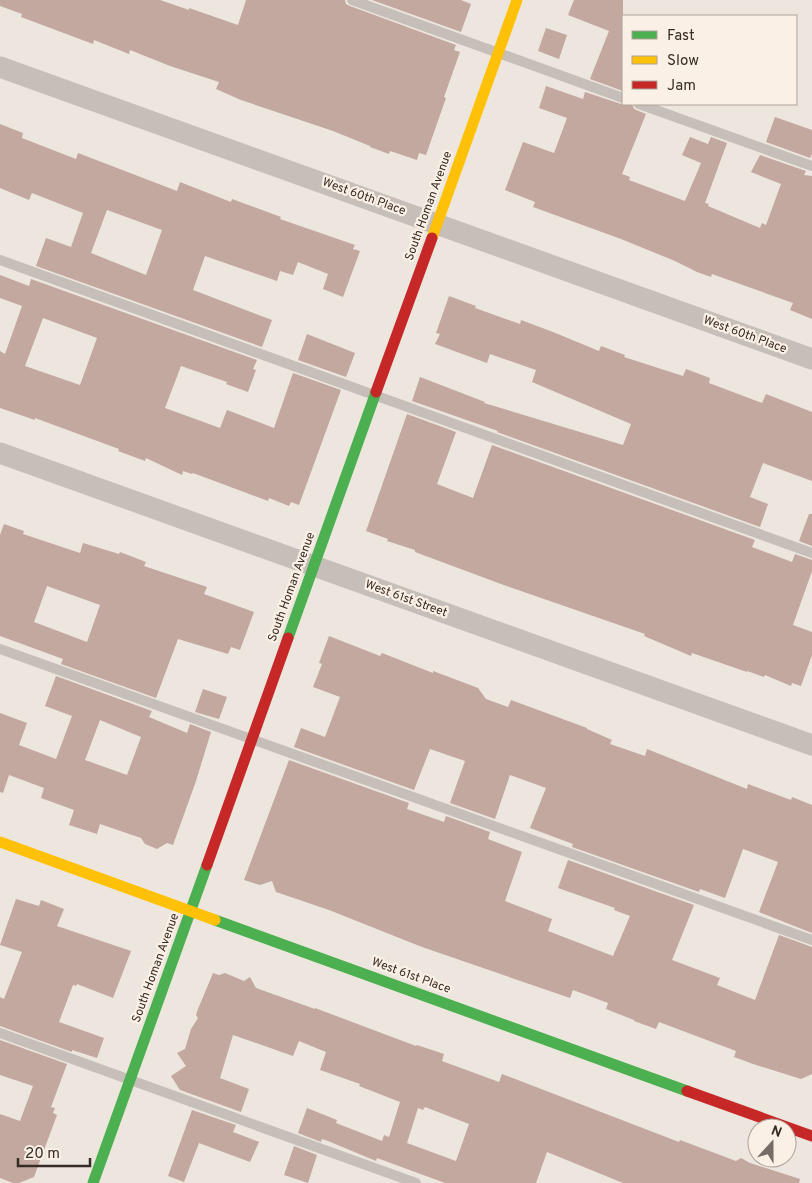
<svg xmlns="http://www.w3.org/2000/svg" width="812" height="1183" viewBox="0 0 812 1183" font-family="Overpass,sans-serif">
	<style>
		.building { fill: #c2a89e; fill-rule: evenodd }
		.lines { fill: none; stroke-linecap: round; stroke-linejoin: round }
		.lane { stroke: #c6beb8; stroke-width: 10 }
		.street { stroke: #c6beb8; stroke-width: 21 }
		.fast { stroke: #4caf50; stroke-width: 11 }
		.slow { stroke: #ffc107; stroke-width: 11 }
		.jam { stroke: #c62828; stroke-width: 11 }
		.labels { text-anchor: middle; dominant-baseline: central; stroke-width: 4.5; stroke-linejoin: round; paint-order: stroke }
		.street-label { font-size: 12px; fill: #372b26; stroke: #fbf0e5 }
	</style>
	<rect width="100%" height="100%" fill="#ede6de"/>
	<!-- building -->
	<g class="building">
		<polygon points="0,0 160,0 189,10 189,8 238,25 246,0 345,0 346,4 350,6 456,45 454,50 460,52 444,97 446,98 426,155 419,153 417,160 390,151 389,154 370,147 370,146 333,131 241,100 216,89 219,82 170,66 130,50 129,54 94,40 93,44 21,17 22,14 0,6"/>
		<polygon points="372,0 461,0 471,4 461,32"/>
		<polygon points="574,0 623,0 623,91 590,79 609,31 568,15"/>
		<polygon points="546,28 567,35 559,59 538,51"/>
		<polygon points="546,86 583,99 585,92 621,104 632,104 634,109 646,114 622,174 630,177 629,180 685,201 701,163 682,155 690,137 708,144 711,137 727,143 705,203 709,204 708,206 760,228 762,223 766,225 781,184 751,172 760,155 806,171 804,175 812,176 812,319 790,310 793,303 712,274 711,277 697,272 675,261 621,239 533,207 535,202 505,190 523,142 554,153 567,118 539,108"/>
		<polygon points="775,117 812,130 812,154 810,158 766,142"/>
		<path d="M0 124 23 133 22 138 76 159 78 153 177 191 180 182 231 202 232 199 281 217 280 219 355 245 353 249 360 251 343 297 323 289 328 274 298 262 293 275 280 271 277 281 205 256 193 290 272 320 262 347 36 266 46 238 71 247 83 213 32 193 29 200 0 188ZM107 210 162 230 146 275 91 253Z"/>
		<path d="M0 275 29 286 31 279 257 360 253 369 256 370 248 392 226 384 227 382 181 366 165 408 220 428 227 410 274 428 293 373 341 390 299 505 291 502 289 506 269 498 268 501 193 473 192 474 183 471 182 475 146 458 145 461 118 451 119 449 35 418V420L0 408V351L5 354 22 306 0 298ZM43 318 97 338 80 385 25 366Z"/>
		<polygon points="449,296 476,306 475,308 520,324 521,320 553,332 599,351 601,346 625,355 624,357 683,376 686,369 710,378 709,383 762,403 766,394 812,412 812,481 763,463 750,497 768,504 760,527 497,432 498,431 412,401 420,377 485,402 484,403 623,445 631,424 532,382 536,370 490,354 487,363 435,344 440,334 436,333"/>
		<polygon points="307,334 355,353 346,377 298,360"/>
		<polygon points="407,414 456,432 437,484 473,498 492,445 755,540 752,547 792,562 795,554 812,560 812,571 793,625 812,632 812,655 801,686 792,683 791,686 765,675 764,677 747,671 747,672 692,653 691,656 644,636 645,634 501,584 415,552 415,550 387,541 388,539 366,531"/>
		<polygon points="809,514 812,514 812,546 799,541"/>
		<path d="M4 524 24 531 23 534 80 553 83 543 119 554 120 552 146 562 144 566 207 587 204 594 254 612 240 650 231 647 228 654 178 639 156 698 61 664 63 659 0 636V535ZM47 586 100 605 87 642 34 622Z"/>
		<polygon points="329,636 380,656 382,653 433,673 433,671 457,680 478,688 486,699 508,707 511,700 587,728 587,729 612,740 610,744 645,756 647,749 747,789 748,784 791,800 792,797 812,805 812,933 759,912 778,862 743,849 725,898 700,889 699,892 572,847 573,844 530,828 546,788 510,775 495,819 450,803 465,761 430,749 414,790 294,747 301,728 325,737 340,697 313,687 322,664 319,663"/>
		<path d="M56 676 152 711 149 717 187 733 190 724 211 732 196 781 173 845 167 843 157 849 145 844 141 838 100 824 97 834 69 825 74 810 41 798 44 788 9 775 3 793 0 792V713L27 723 19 745 56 759 72 716 45 706ZM100 720 141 737 127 775 85 760Z"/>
		<polygon points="203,689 227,697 219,719 195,712"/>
		<polygon points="289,760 409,803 407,809 444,822 446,816 490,832 488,839 522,852 505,901 552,919 548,931 613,956 630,916 614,910 615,908 558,888 568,860 694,905 672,960 720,978 717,985 755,1000 779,935 812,947 812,1074 801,1079 756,1065 734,1057 736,1051 659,1022 656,1029 634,1021 634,1020 606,1009 608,1003 573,990 570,998 422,947 329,910 276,892 272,881 260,885 244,880"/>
		<polygon points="16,899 39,906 41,900 64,909 57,926 131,951 113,998 77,984 76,986 73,985 59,1022 104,1038 97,1058 72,1050 72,1052 0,1026 0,997 4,999 22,952 0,945"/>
		<path d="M213 973 219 975 225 973 244 981 250 977 256 988 315 1009V1008L416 1046 417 1045 444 1054 442 1061 499 1082 502 1074 679 1142 680 1140 736 1161 741 1158 750 1163 800 1179 799 1183H623L547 1152 536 1183H445L377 1158 376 1161 328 1141 322 1139 321 1142 298 1133 307 1108 337 1120 336 1123 382 1141 384 1135 389 1137 400 1102 359 1086 360 1084 320 1070 326 1052 299 1041 293 1056 233 1035 220 1078 249 1089 241 1112 180 1090 171 1076 186 1066 177 1053 185 1049 191 1029 198 1018 196 1015 198 1009ZM425 1107 469 1124 456 1161 407 1143 418 1108 423 1110Z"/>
		<polygon points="0,1040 67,1064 51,1107 55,1108 53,1113 57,1115 34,1177 19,1183 13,1183 0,1178 0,1114 20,1121 33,1086 0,1075"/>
		<polygon points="192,1110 236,1125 233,1132 259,1142 250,1162 199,1143 184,1182 168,1176"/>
		<polygon points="294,1146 317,1155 308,1183 284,1175"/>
	</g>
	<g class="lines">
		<!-- lane -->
		<g class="lane">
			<polyline points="352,0 623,98"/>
			<polyline points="639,104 812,166"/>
			<polyline points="0,260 812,553"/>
			<polyline points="0,649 812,940"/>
			<polyline points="0,1033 416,1183"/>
		</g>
		<!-- street -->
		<g class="street">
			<polyline points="0,67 812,359"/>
			<polyline points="0,453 812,745"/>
		</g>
		<!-- fast -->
		<g class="fast">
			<polyline points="288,638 376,392"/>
			<polyline points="215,920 687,1091"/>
			<polyline points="93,1183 207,865"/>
		</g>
		<!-- slow -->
		<g class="slow">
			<polyline points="432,238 517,0"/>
			<polyline points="0,842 215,920"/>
		</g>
		<!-- jam -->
		<g class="jam">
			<polyline points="376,392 432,238"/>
			<polyline points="207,865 288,638"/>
			<polyline points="687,1091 812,1136"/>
		</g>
	</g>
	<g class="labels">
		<!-- street labels -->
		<g class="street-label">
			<text transform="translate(364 197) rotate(20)">West 60th Place</text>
			<text transform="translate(429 206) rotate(-70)">South Homan Avenue</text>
			<text transform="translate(745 335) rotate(20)">West 60th Place</text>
			<text transform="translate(292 587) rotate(-70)">South Homan Avenue</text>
			<text transform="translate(406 599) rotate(20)">West 61st Street</text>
			<text transform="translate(156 968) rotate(-70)">South Homan Avenue</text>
			<text transform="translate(411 976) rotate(20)">West 61st Place</text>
		</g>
	</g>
	<!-- legend -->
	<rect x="622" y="15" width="175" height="90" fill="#fbf0e5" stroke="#ada199"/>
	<rect x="632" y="31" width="25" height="8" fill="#4caf50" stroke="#ada199"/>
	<text x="667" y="40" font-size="15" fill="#372b26">Fast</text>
	<rect x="632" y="56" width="25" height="8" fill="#ffc107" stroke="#ada199"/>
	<text x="667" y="65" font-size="15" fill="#372b26">Slow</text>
	<rect x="632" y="81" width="25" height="8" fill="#c62828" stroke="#ada199"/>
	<text x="667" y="90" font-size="15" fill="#372b26">Jam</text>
	<!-- north arrow -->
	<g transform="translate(772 1143) rotate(21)"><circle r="24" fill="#fbf0e5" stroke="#ada199"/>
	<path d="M0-4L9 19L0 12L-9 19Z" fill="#776c66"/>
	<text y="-8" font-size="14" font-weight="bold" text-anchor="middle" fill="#372b26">N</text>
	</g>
	<!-- scale -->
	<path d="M18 1158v8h72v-8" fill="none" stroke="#372b26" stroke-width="2.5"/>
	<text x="25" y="1158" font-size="15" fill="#372b26" stroke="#fbf0e5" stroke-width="4" paint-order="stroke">20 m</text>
</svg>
